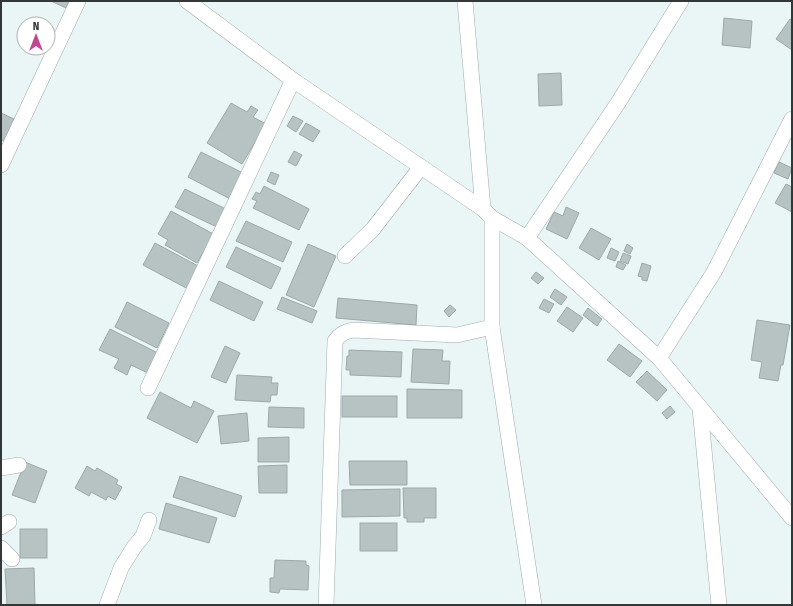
<svg xmlns="http://www.w3.org/2000/svg" width="793" height="606" viewBox="0 0 793 606" font-family="'Fira Sans Condensed',sans-serif">
	<style>
		.building { fill: #b7c2c2; stroke: #9da8a8 }
		.lines { fill: none; stroke-linecap: round; stroke-linejoin: round }
		.minor-casing { stroke: #a0abab; stroke-width: 16 }
		.minor { stroke: #fff; stroke-width: 15 }
	</style>
	<rect width="100%" height="100%" fill="#eaf6f6"/>
	<!-- building -->
	<g class="building">
		<polygon points="51,1 69,1 66,8"/>
		<polygon points="724,18 752,21 750,48 722,45"/>
		<polygon points="790,19 792,20 792,50 776,39"/>
		<polygon points="561,73 562,105 539,106 538,74"/>
		<polygon points="231,103 247,112 251,106 258,110 253,117 266,124 242,164 207,143"/>
		<polygon points="1,113 14,119 4,141 1,140"/>
		<polygon points="293,116 303,121 296,132 287,126"/>
		<polygon points="306,123 320,131 313,142 299,134"/>
		<polygon points="294,151 302,155 296,166 288,162"/>
		<polygon points="201,152 247,175 234,201 188,177"/>
		<polygon points="779,162 792,168 788,179 774,173"/>
		<polygon points="271,172 279,175 275,185 267,181"/>
		<polygon points="786,184 792,187 792,212 775,203"/>
		<polygon points="264,186 309,209 299,230 253,208 257,201 252,199 256,192 260,194"/>
		<polygon points="185,189 230,211 221,229 175,207"/>
		<polygon points="566,207 579,213 567,239 546,229 554,212 563,216"/>
		<polygon points="171,211 217,236 208,253 204,251 197,263 165,245 168,240 158,234"/>
		<polygon points="246,221 292,242 283,262 236,241"/>
		<polygon points="591,228 611,239 599,260 579,248"/>
		<polygon points="155,243 202,268 190,290 143,265"/>
		<polygon points="308,244 336,256 314,307 286,295"/>
		<polygon points="627,244 633,248 630,254 624,251"/>
		<polygon points="236,247 281,268 271,289 226,267"/>
		<polygon points="611,248 619,252 615,261 607,258"/>
		<polygon points="623,253 631,256 628,264 620,261"/>
		<polygon points="618,261 626,265 623,270 616,267"/>
		<polygon points="642,263 651,266 647,281 642,280 642,277 638,276"/>
		<polygon points="536,272 544,278 538,284 531,278"/>
		<polygon points="219,281 263,302 254,321 210,300"/>
		<polygon points="555,289 567,297 561,305 550,297"/>
		<polygon points="282,297 317,311 312,323 277,309"/>
		<polygon points="338,298 417,305 416,325 336,318"/>
		<polygon points="544,299 554,304 549,313 539,308"/>
		<polygon points="127,302 169,323 157,348 115,327"/>
		<polygon points="450,305 456,310 449,317 444,311"/>
		<polygon points="567,307 583,318 573,332 557,321"/>
		<polygon points="588,308 602,319 597,326 583,315"/>
		<polygon points="757,320 790,325 783,365 781,365 778,381 759,378 762,362 751,360"/>
		<polygon points="110,329 160,354 150,374 131,365 127,375 114,368 119,359 99,350"/>
		<polygon points="619,344 642,361 630,377 607,360"/>
		<polygon points="225,346 240,353 226,383 211,377"/>
		<polygon points="413,349 443,350 442,361 450,361 449,384 411,382"/>
		<polygon points="349,350 402,352 401,377 350,375 350,370 346,370 347,356 349,356"/>
		<polygon points="647,371 667,390 657,401 636,382"/>
		<polygon points="237,375 272,377 271,383 278,383 277,395 271,395 270,402 235,400"/>
		<polygon points="407,389 462,390 462,418 407,418"/>
		<polygon points="160,392 191,408 194,401 214,411 197,443 147,418"/>
		<rect x="342" y="396" width="55" height="21"/>
		<polygon points="670,406 675,412 667,419 662,413"/>
		<polygon points="269,407 304,408 304,428 268,427"/>
		<polygon points="247,413 249,441 221,444 218,416"/>
		<polygon points="289,437 289,462 258,462 258,438"/>
		<polygon points="349,461 407,461 407,485 350,485"/>
		<polygon points="25,462 47,471 35,503 12,495"/>
		<polygon points="287,465 287,493 259,493 258,466"/>
		<polygon points="87,466 95,471 97,468 118,480 116,484 122,487 115,500 108,496 106,500 91,492 89,496 75,488"/>
		<polygon points="180,476 242,496 235,517 173,497"/>
		<polygon points="403,488 436,488 436,518 424,518 424,522 407,522 407,518 404,518"/>
		<polygon points="400,489 400,516 342,517 342,490"/>
		<polygon points="166,503 217,518 209,543 159,529"/>
		<rect x="360" y="523" width="37" height="28"/>
		<rect x="20" y="529" width="27" height="29"/>
		<polygon points="275,560 306,561 306,565 309,566 308,590 280,589 279,593 270,592 270,578 274,578"/>
		<polygon points="34,568 35,605 7,605 5,569"/>
	</g>
	<g class="lines">
		<!-- minor casing -->
		<g class="minor-casing">
			<g id="minor">
				<polyline points="187,1 293,80 483,209 492,218 527,238 659,358 792,518"/>
				<polyline points="465,1 483,209"/>
				<polyline points="1,165 78,1"/>
				<polyline points="492,218 492,327 534,605"/>
				<polyline points="527,238 618,103 681,1"/>
				<polyline points="345,256 373,229 421,167"/>
				<polyline points="659,358 714,272 792,119"/>
				<polyline points="148,388 293,80"/>
				<polyline points="700,408 719,605"/>
				<polyline points="1,468 19,465"/>
				<polyline points="1,527 9,522"/>
				<polyline points="1,548 12,559"/>
				<polyline points="107,605 121,568 134,547 143,536 149,520"/>
				<path d="M326 605 335 341C340 334 344 332 353 330L457 335 492 327"/>
			</g>
		</g>
		<!-- minor -->
		<use href="#minor" class="minor"/>
	</g>
	<!-- border -->
	<rect width="793" height="606" fill="none" stroke="#333737" stroke-width="4"/>
	<!-- north arrow -->
	<g transform="translate(36 36)"><circle r="19" fill="#ffffff" stroke="#adafaf"/>
	<path d="M0-3L7 15L0 10L-7 15Z" fill="#c54590"/>
	<text y="-6" font-size="11" font-weight="bold" text-anchor="middle" fill="#333737">N</text>
	</g>
</svg>
